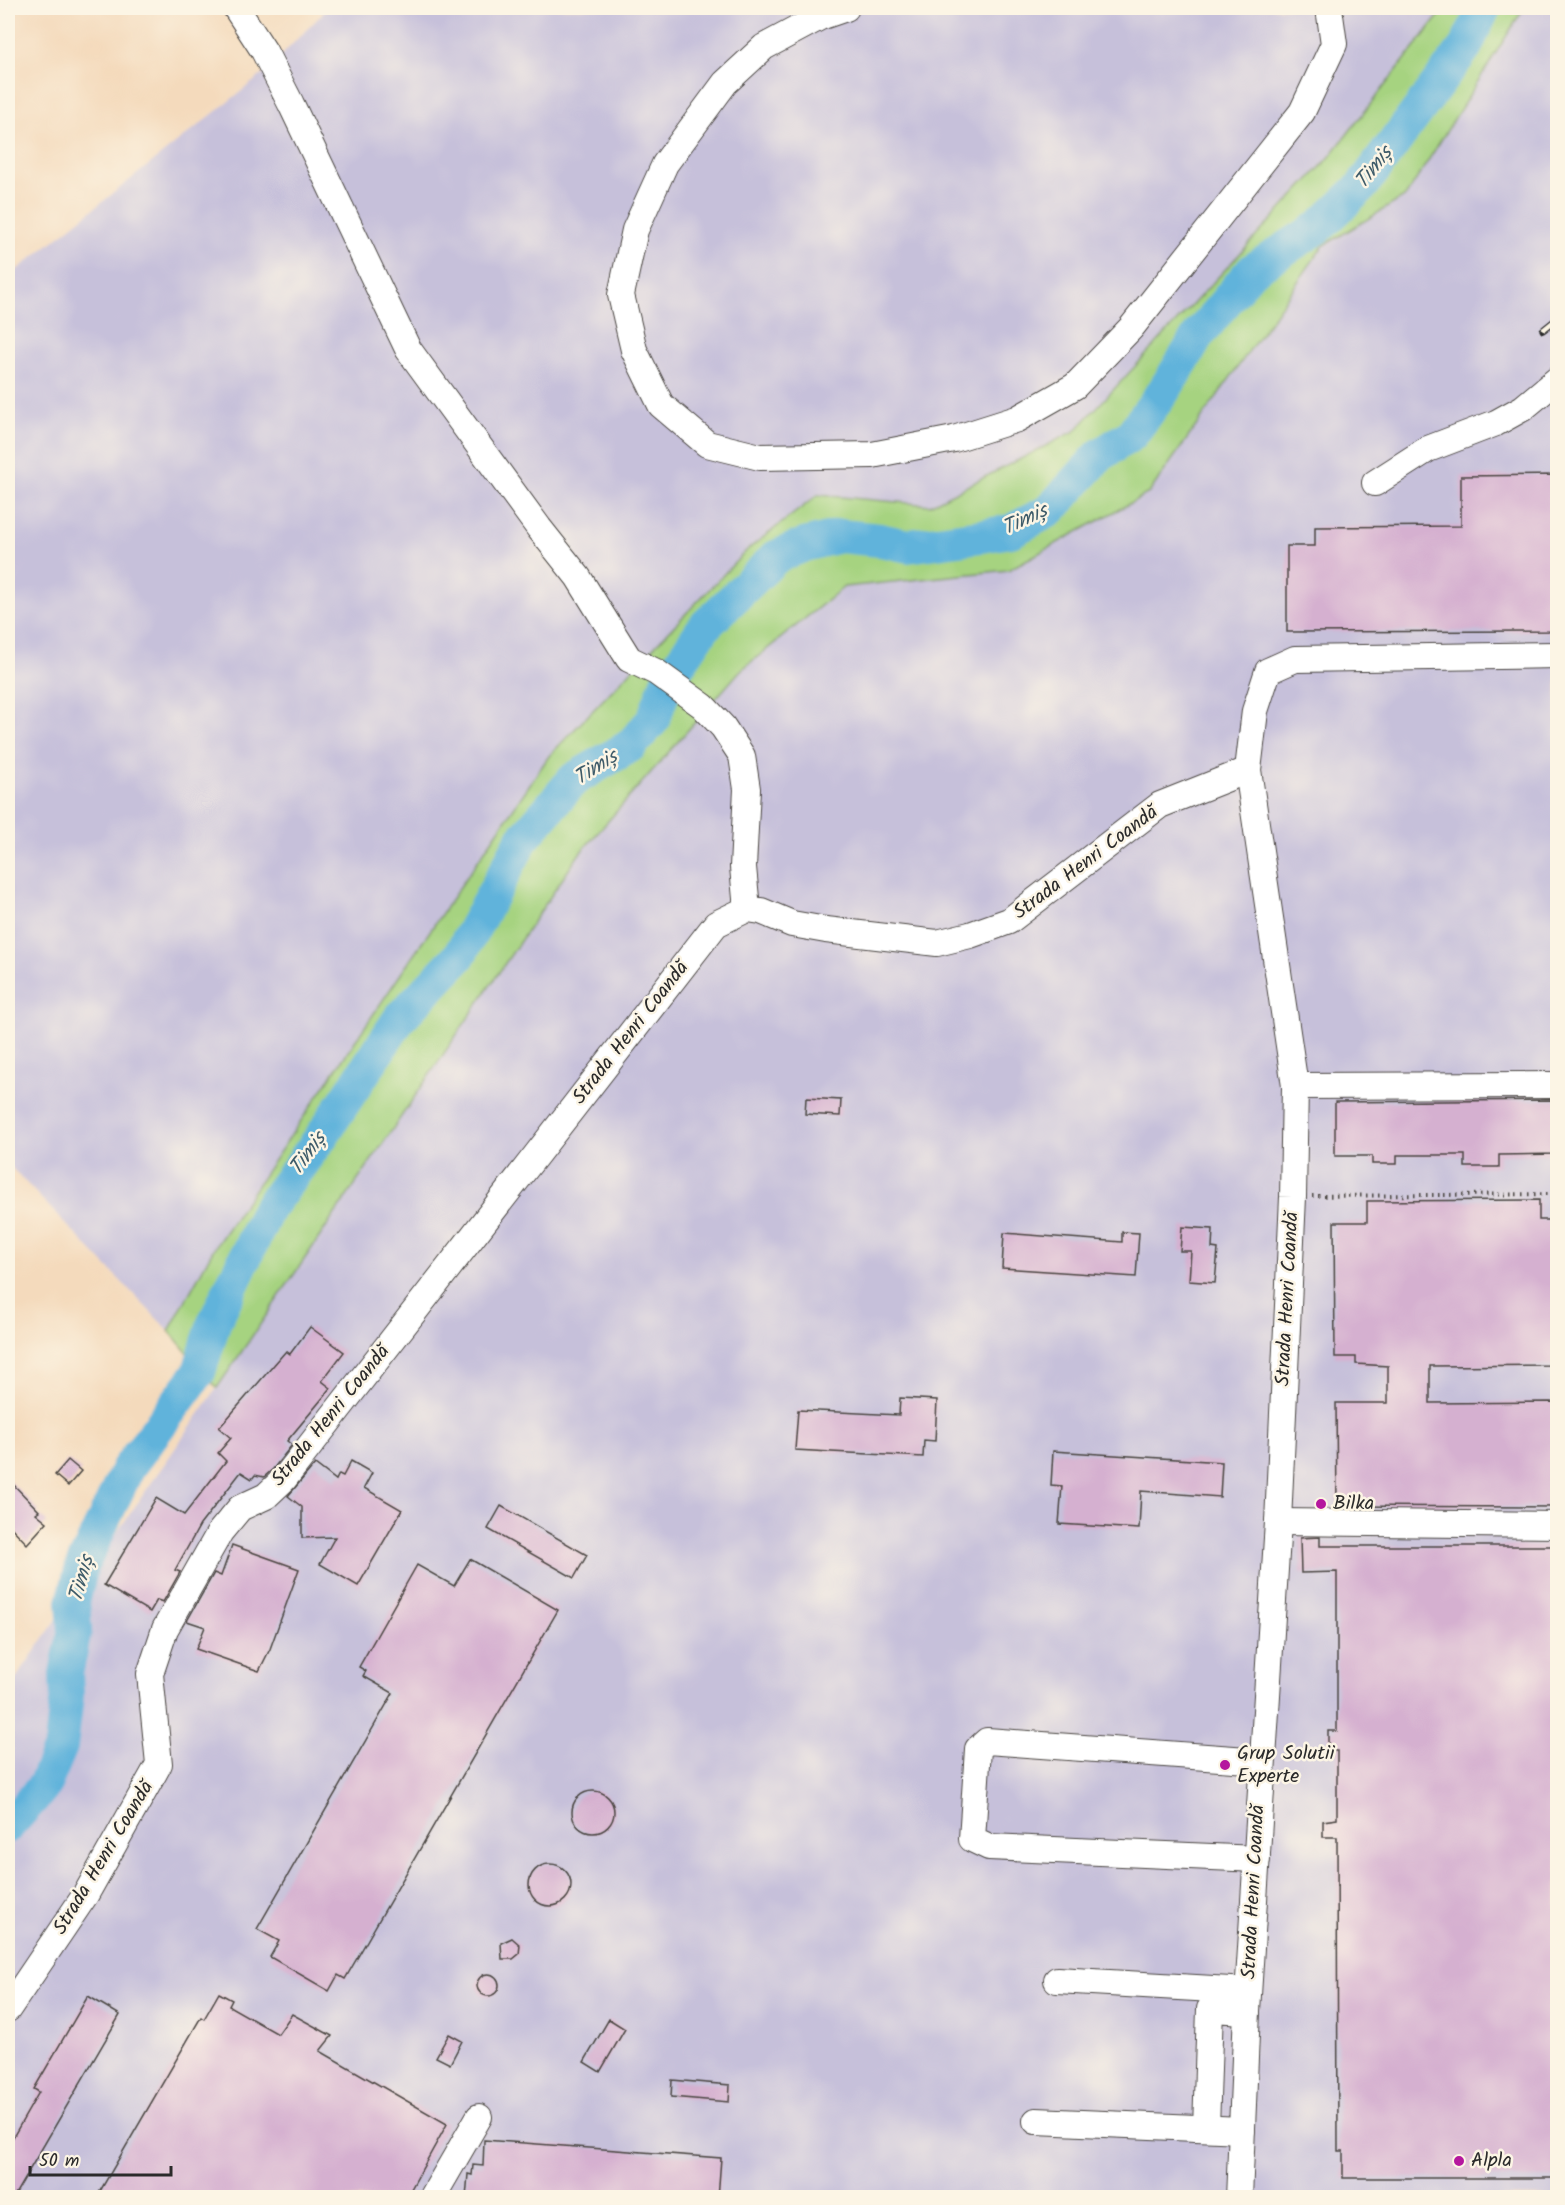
<svg xmlns="http://www.w3.org/2000/svg" width="1565" height="2205" viewBox="0 0 1565 2205" font-family="Kalam,sans-serif">
	<style>
		.industrial { fill: #c6c0da }
		.green { fill: #a6d380; stroke: #687f56; stroke-width: 1.5 }
		.lines { fill: none; stroke-linecap: round; stroke-linejoin: round }
		.river { stroke: #60b3db; stroke-width: 34 }
		.building { fill: #d5b0d0 }
		.minor-casing { stroke: #494541; stroke-width: 28 }
		.path { stroke: #494541; stroke-width: 4; stroke-dasharray: 1.5 4.5; stroke-linecap: butt }
		.minor { stroke: #fff; stroke-width: 26 }
		.rail-casing { stroke: #2b2b2b; stroke-width: 7 }
		.rail { stroke: #fcf5e5; stroke-width: 4.5; stroke-dasharray: 14; stroke-linecap: butt }
		.poi-dot { fill: #b5179e; stroke: #fcf5e5; stroke-width: 2 }
		.labels { text-anchor: middle; dominant-baseline: central; stroke-width: 5; stroke-linejoin: round; paint-order: stroke }
		.street-label { font-size: 20px; fill: #2b2b2b; stroke: #fcf5e5 }
		.poi-label { font-size: 20px; fill: #2b2b2b; stroke: #fcf5e5; text-anchor: start }
		.water-label { font-size: 21px; font-style: italic; fill: #3e5b69; stroke: #fcf5e5 }
	</style>
	<rect width="100%" height="100%" fill="#fcf5e5"/>
	<filter id="ink" filterUnits="userSpaceOnUse"><feTurbulence type="fractalNoise" baseFrequency=".0167" numOctaves="2"/><feDisplacementMap in="SourceGraphic" scale="12" xChannelSelector="R" yChannelSelector="G"/><feConvolveMatrix kernelMatrix="1 2 1 2 8 2 1 2 1" color-interpolation-filters="sRGB"/></filter>
	<filter id="wash" filterUnits="userSpaceOnUse"><feTurbulence type="fractalNoise" baseFrequency=".008" numOctaves="4" result="noise"/><feDisplacementMap in="SourceGraphic" scale="24" xChannelSelector="R" yChannelSelector="G"/><feGaussianBlur stdDeviation="1.35" result="paint"/><feColorMatrix in="noise" values="0 0 0 0 0 0 0 0 0 0 0 0 0 0 0 0 0 1.4 0 .05"/><feComposite in="paint" operator="in"/></filter>
	<g filter="url(#wash)">
		<rect width="100%" height="100%" fill="#f4dabc"/>
		<!-- industrial -->
		<g class="industrial">
			<polygon points="328,8 1445,8 1328,159 1075,431 930,505 818,495 747,550 549,756 213,1250 169,1331 8,1164 8,277 263,74"/>
			<polygon points="1524,8 1557,8 1557,2197 8,2198 8,1690 217,1388 580,853 740,671 844,587 1008,570 1149,493 1323,246 1406,196"/>
		</g>
		<!-- green -->
		<polygon class="green" points="1445,8 1524,8 1406,196 1323,246 1149,493 1008,570 844,587 740,671 580,853 217,1388 169,1331 213,1250 549,756 747,550 818,495 930,505 1075,431 1328,159"/>
		<g class="lines">
			<!-- river -->
			<polyline class="river" points="8,1826 44,1786 61,1746 67,1695 66,1674 75,1630 73,1602 82,1566 128,1468 199,1372 214,1323 268,1209 321,1137 400,1018 459,956 522,840 574,779 630,746 653,720 667,682 704,627 776,557 804,545 840,536 880,540 908,546 981,536 1011,531 1049,511 1100,455 1131,435 1163,392 1200,333 1251,271 1319,227 1362,186 1466,46 1484,8"/>
		</g>
		<g id="blocks">
			<!-- building -->
			<g class="building">
				<polygon points="1557,475 1557,631 1287,632 1287,546 1315,546 1315,527 1461,526 1461,476"/>
				<polygon points="806,1098 841,1100 840,1116 805,1114"/>
				<polygon points="1557,1100 1557,1154 1499,1155 1499,1167 1465,1167 1465,1155 1397,1155 1397,1164 1372,1164 1372,1156 1335,1156 1335,1102"/>
				<polygon points="1539,1200 1539,1220 1557,1220 1557,1365 1430,1366 1430,1403 1557,1402 1557,1507 1337,1506 1336,1403 1388,1403 1388,1366 1356,1364 1356,1357 1335,1357 1334,1222 1367,1222 1367,1201"/>
				<polygon points="1182,1227 1213,1229 1212,1248 1218,1249 1215,1283 1189,1281 1191,1251 1180,1251"/>
				<polygon points="1122,1232 1139,1233 1136,1277 1002,1268 1004,1233 1122,1242"/>
				<polygon points="310,1327 344,1352 322,1381 331,1388 287,1441 292,1445 273,1469 264,1477 255,1475 252,1479 241,1472 200,1525 175,1570 180,1572 163,1602 157,1600 150,1612 104,1585 156,1498 184,1515 226,1461 218,1453 231,1438 219,1428 286,1351 290,1354"/>
				<polygon points="900,1398 937,1400 935,1441 924,1440 923,1457 795,1450 798,1410 899,1415"/>
				<polygon points="1053,1451 1222,1462 1220,1497 1141,1491 1139,1529 1059,1524 1062,1486 1051,1485"/>
				<polygon points="68,1460 81,1471 68,1486 55,1475"/>
				<polygon points="351,1461 372,1473 364,1488 402,1510 358,1586 320,1564 335,1537 302,1538 302,1507 288,1496 315,1464 336,1480 339,1474 343,1476"/>
				<polygon points="8,1479 39,1511 36,1513 47,1522 27,1544 8,1524"/>
				<polygon points="501,1506 587,1555 574,1578 488,1529"/>
				<polygon points="1320,1537 1320,1546 1557,1546 1557,2178 1343,2178 1343,2151 1338,2151 1337,1837 1323,1837 1323,1821 1337,1819 1337,1751 1328,1751 1328,1731 1337,1731 1337,1572 1301,1573 1300,1538"/>
				<polygon points="232,1545 299,1569 270,1649 259,1671 196,1649 205,1627 187,1621 214,1573 221,1576"/>
				<polygon points="470,1559 558,1610 345,1979 338,1975 329,1991 270,1957 279,1941 257,1929 393,1693 363,1676 366,1671 359,1667 417,1565 454,1586"/>
				<circle cx="593" cy="1812" r="21"/>
				<circle cx="550" cy="1885" r="21"/>
				<polygon points="512,1938 520,1945 519,1954 513,1959 502,1959 501,1943"/>
				<circle cx="488" cy="1985" r="11"/>
				<polygon points="219,1993 232,2000 229,2006 278,2034 292,2014 332,2036 320,2051 447,2124 406,2198 96,2198 201,2017 204,2019"/>
				<polygon points="88,1996 120,2015 13,2198 8,2198 8,2146 39,2092 34,2089"/>
				<polygon points="609,2019 625,2029 600,2072 584,2062"/>
				<polygon points="449,2034 462,2041 450,2064 436,2057"/>
				<polygon points="672,2080 730,2085 729,2102 671,2097"/>
				<polygon points="484,2140 721,2158 718,2198 466,2198 468,2174 472,2175 473,2165 483,2166"/>
			</g>
		</g>
	</g>
	<g filter="url(#ink)">
		<use href="#blocks" fill-opacity="0" stroke="#494541" stroke-width="1.5"/>
		<g class="lines">
			<!-- minor casing -->
			<g class="minor-casing">
				<g id="minor">
					<polyline points="236,8 264,51 291,104 408,349 539,528 578,577 629,659 656,672 703,706 723,727 742,756 747,789 743,867 747,909"/>
					<polyline points="846,8 820,17 764,47 725,83 665,164 635,230 621,295 634,350 661,405 707,444 760,457 872,455 954,439 1017,419 1075,386 1131,328 1302,112 1334,44 1329,8"/>
					<polyline points="1375,483 1428,449 1496,423 1523,408 1558,379"/>
					<polyline points="1295,1086 1558,1085"/>
					<polyline points="1278,1522 1558,1525"/>
					<polyline points="1257,1859 989,1847 972,1839 978,1749 987,1741 1261,1761"/>
					<polyline points="1057,1980 1248,1991"/>
					<polyline points="8,2009 86,1894 159,1764 150,1674 165,1629 220,1532 240,1508 266,1496 284,1479 716,924 747,909 761,911 792,924 826,930 937,943 970,935 1009,921 1160,805 1248,770"/>
					<polyline points="1036,2121 1242,2130"/>
					<polyline points="1206,2128 1210,2009 1247,2011"/>
					<polyline points="432,2198 479,2117"/>
					<polyline points="1239,2198 1247,2011 1278,1522 1293,1197 1295,1086 1248,770 1255,711 1268,671 1295,659 1558,655"/>
				</g>
			</g>
			<!-- path -->
			<polyline class="path" points="1312,1196 1558,1194"/>
			<!-- minor -->
			<use href="#minor" class="minor"/>
			<!-- rail casing -->
			<g class="rail-casing">
				<polyline id="rail" points="1543,330 1558,318"/>
			</g>
			<!-- rail -->
			<use href="#rail" class="rail"/>
		</g>
	</g>
	<!-- markers -->
	<g class="poi-dot">
		<circle cx="1321" cy="1504" r="6"/>
		<circle cx="1225" cy="1765" r="6"/>
		<circle cx="1459" cy="2161" r="6"/>
	</g>
	<g class="labels">
		<!-- street labels -->
		<g class="street-label">
			<text transform="translate(1086 863) rotate(-37)">Strada Henri Coandă</text>
			<text transform="translate(631 1033) rotate(-52)">Strada Henri Coandă</text>
			<text transform="translate(1288 1299) rotate(-87)">Strada Henri Coandă</text>
			<text transform="translate(331 1416) rotate(-51)">Strada Henri Coandă</text>
			<text transform="translate(104 1858) rotate(-59)">Strada Henri Coandă</text>
			<text transform="translate(1254 1892) rotate(-87)">Strada Henri Coandă</text>
		</g>
		<!-- poi labels -->
		<g class="poi-label">
			<text x="1333" y="1504">Bilka</text>
			<text x="1237" y="1754">Grup Solutii<tspan x="1237" dy="23">Experte</tspan></text>
			<text x="1471" y="2161">Alpla</text>
		</g>
		<!-- water labels -->
		<g class="water-label">
			<text transform="translate(1374 168) rotate(-52)">Timiș</text>
			<text transform="translate(1025 520) rotate(-25)">Timiș</text>
			<text transform="translate(596 768) rotate(-33)">Timiș</text>
			<text transform="translate(308 1154) rotate(-54)">Timiș</text>
			<text transform="translate(82 1579) rotate(-75)">Timiș</text>
		</g>
	</g>
	<!-- margin -->
	<rect width="1565" height="2205" fill="none" stroke="#fcf5e5" stroke-width="30"/>
	<!-- scale -->
	<path d="M30 2166v9h141v-9" fill="none" stroke="#2b2b2b" stroke-width="3"/>
	<text x="39" y="2166" font-size="18" fill="#2b2b2b" stroke="#fcf5e5" stroke-width="4.5" paint-order="stroke">50 m</text>
</svg>
